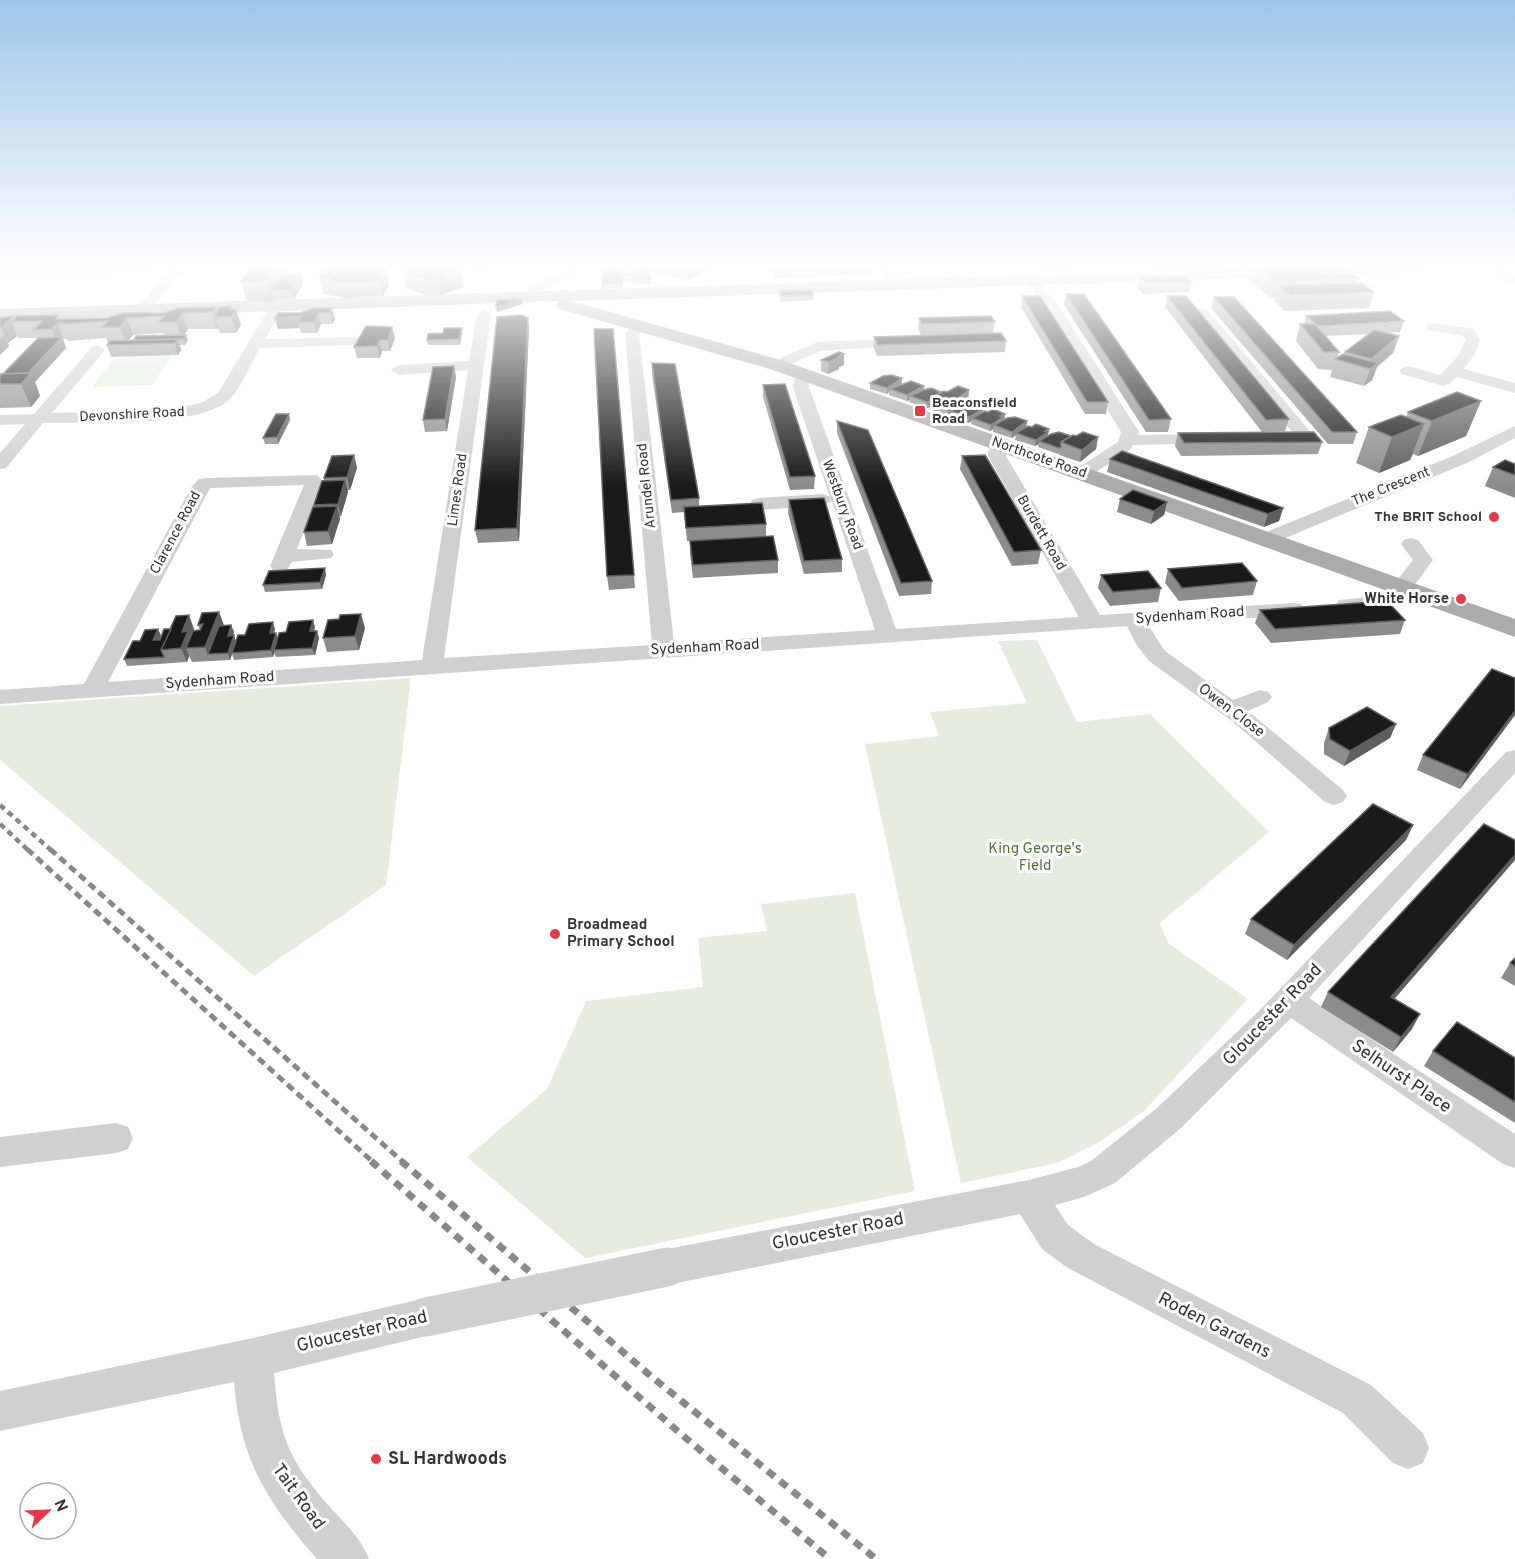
<svg xmlns="http://www.w3.org/2000/svg" width="1515" height="1559" viewBox="0 0 1515 1559" font-family="Overpass,sans-serif">
	<style>
		.green { fill: #e6ecdf }
		.lines { fill: none; stroke-linecap: round; stroke-linejoin: round }
		.minor { fill: #d0d0d0; fill-rule: evenodd }
		.primary { fill: #ababab; fill-rule: evenodd }
		.rail-far2 { stroke: #888; stroke-width: 4.5; stroke-dasharray: 6 4.5; stroke-linecap: butt }
		.rail-far1 { stroke: #888; stroke-width: 5; stroke-dasharray: 8 5; stroke-linecap: butt }
		.rail { stroke: #888; stroke-width: 7; stroke-dasharray: 9 7; stroke-linecap: butt }
		.minor-bridge { stroke: #d0d0d0; stroke-width: 39 }
		.wall { fill: #8c8c8c; fill-rule: evenodd }
		.shaded-wall { fill: #5f5f5f }
		.building { fill: #1a1a1a; stroke: #5f5f5f; stroke-width: 1.5 }
		.poi-dot { fill: #e63946; stroke: #fff; stroke-width: 2 }
		.labels { text-anchor: middle; dominant-baseline: central; stroke-width: 6; stroke-linejoin: round; paint-order: stroke }
		.far-poi-label { font-size: 14px; font-weight: bold; fill: #333; stroke: #fff; text-anchor: start }
		.far-street-label { font-size: 14px; fill: #333; stroke: #fff }
		.poi-label { font-size: 15px; font-weight: bold; fill: #333; stroke: #fff; text-anchor: end }
		.street-label { font-size: 15px; fill: #333; stroke: #fff }
		.park-label { font-size: 15px; fill: #56703f; stroke: #fff }
		.near-street-label { font-size: 18px; fill: #333; stroke: #fff }
		.near-poi-label { font-size: 18px; font-weight: bold; fill: #333; stroke: #fff; text-anchor: start }
	</style>
	<rect width="100%" height="100%" fill="#fff"/>
	<!-- green -->
	<g class="green">
		<polygon points="896,267 1005,267 1008,276 904,280"/>
		<polygon points="172,356 152,385 92,387 114,358"/>
		<polygon points="1037,640 1077,722 1150,714 1269,832 1160,923 1168,943 1248,999 1144,1111 1096,1144 1057,1163 961,1183 865,744 939,736 930,712 1027,703 998,641"/>
		<polygon points="411,678 386,885 254,976 0,760 0,706"/>
		<polygon points="855,893 915,1191 585,1258 467,1157 547,1089 586,1001 703,987 698,938 767,931 761,904"/>
	</g>
	<g class="lines">
		<!-- minor -->
		<g class="minor">
			<polygon points="70,267 184,267 147,314 142,315 135,311 167,271 0,277 0,269"/>
			<polygon points="573,267 590,267 539,292 535,299 525,299 523,296 529,286"/>
			<polygon points="879,267 891,267 901,285 899,288 889,288"/>
			<polygon points="1487,267 1502,267 1515,275 1515,285"/>
			<polygon points="1031,276 1036,277 1061,309 1139,432 1138,435 1210,434 1216,435 1219,439 1216,443 1133,445 1130,450 1088,477 1076,477 1073,473 1076,469 1118,442 1121,432 1048,311 1024,280"/>
			<path d="M278 301 285 305 265 339 355 337 362 341 355 345 260 348C252 362 240 390 229 400 198 428 87 422 43 423L6 468 0 469V453L25 424 0 425V415L34 414 92 347 97 345 105 350 52 413 171 409 201 403 218 393 271 305Z"/>
			<path d="M1202 308 1207 309 1309 430 1312 434C1302 445 1278 445 1265 442L1262 438 1265 434 1292 432 1197 315 1195 312 1197 309Z"/>
			<path d="M484 310 491 314 444 658 652 645 625 333 636 323 641 322 648 326 639 334 674 643 875 630 832 501 823 506 759 510 752 508 750 504 752 500 759 498 823 494 830 497 793 387C793 379 799 373 807 371L815 376 809 383V387L896 629 1079 617 988 456V451L995 441H1007L1010 445 1006 456 1100 615 1293 603 1301 604 1304 609 1301 614 1293 615 1148 625 1165 651 1233 700 1260 690 1268 692 1272 697 1268 702 1248 711 1343 790 1347 796 1343 802 1334 805 1325 802 1232 721 1149 661 1136 644 1127 626 0 704V690L84 684 192 486 199 479 205 478 317 475 323 482 297 549 331 550 334 554 331 558 292 562 287 570H273L270 566 304 485 210 488 108 682 422 660 468 370 399 375 391 370 399 365 469 361 477 314Z"/>
			<polygon points="1433,323 1474,329 1480,340 1476,352 1464,369 1515,383 1515,393 1457,377 1449,384 1443,386 1402,374 1400,371 1402,368 1408,366 1440,375 1458,356 1466,340 1463,336 1428,330 1426,327 1428,324"/>
			<polygon points="910,338 917,342 915,345 820,351 782,368 777,370 769,365 772,362 817,342"/>
			<polygon points="1515,426 1515,438 1467,463 1273,543 1259,543 1256,539 1259,535 1455,455"/>
			<path d="M1411 538 1418 540 1433 560 1414 586 1416 590C1403 610 1362 615 1339 610L1336 605 1339 600 1378 596 1392 591 1391 588 1413 560 1401 544 1404 540Z"/>
			<polygon points="1515,750 1515,773 1309,998 1515,1134 1515,1168 1503,1164 1291,1018 1181,1128 1115,1183 1084,1197 1055,1205 1068,1225 1094,1244 1371,1385 1423,1433 1429,1448 1423,1463 1408,1469 1393,1463 1343,1413 1068,1268 1042,1249 1020,1214 667,1285 654,1280 648,1267 654,1254 667,1249 1029,1180 1078,1167 1091,1161 1157,1108 1258,1012 1506,752"/>
			<polygon points="116,1123 128,1127 133,1138 128,1149 116,1153 0,1167 0,1137"/>
			<path d="M426 1298 440 1303 445 1317 440 1331 426 1336 274 1373C279 1436 288 1460 330 1507 345 1524 361 1538 369 1559H317C267 1502 240 1460 234 1382L0 1431V1391L253 1338Z"/>
		</g>
		<!-- primary -->
		<polygon class="primary" points="1281,267 1428,267 1426,271 1420,272 571,301 784,361 1515,619 1515,637 770,369 559,309 556,305 558,301 0,321 0,309"/>
		<!-- rail-far2 -->
		<g class="rail-far2">
			<polyline points="0,805 52,851"/>
			<polyline points="0,824 29,851"/>
		</g>
		<!-- rail-far1 -->
		<g class="rail-far1">
			<polyline points="27,849 373,1162"/>
			<polyline points="50,849 403,1162"/>
		</g>
		<!-- rail -->
		<g class="rail">
			<polyline points="371,1161 681,1434 830,1559"/>
			<polyline points="401,1161 652,1377 876,1559"/>
		</g>
		<!-- minor-bridge -->
		<polyline class="minor-bridge" points="426,1317 667,1267"/>
	</g>
	<!-- wall -->
	<g class="wall">
		<polygon points="251,267 286,267 287,274 301,273 303,284 294,299 273,300 273,299 272,302 247,302 241,282"/>
		<polygon points="313,267 357,267 389,285 383,296 344,298 323,294 320,278 327,269 324,270"/>
		<polygon points="417,267 464,287 440,295 429,296 406,288 403,272"/>
		<polygon points="459,267 495,267 476,271"/>
		<polygon points="602,267 623,272 640,270 624,267 712,267 688,280 650,272 651,284 634,285 633,282 623,282 623,288 602,289"/>
		<polygon points="770,267 872,267 872,274 774,278"/>
		<polygon points="1038,267 1075,267 1074,270 1041,271"/>
		<polygon points="1251,267 1307,267 1310,269 1311,269 1312,267 1342,267 1358,278 1357,283 1374,292 1369,308 1285,311 1274,301 1275,297 1270,297 1248,279"/>
		<polygon points="1139,276 1192,282 1189,292 1143,294 1137,287"/>
		<polygon points="780,291 813,295 813,300 781,302 779,296"/>
		<polygon points="1066,294 1171,419 1168,432 1146,432 1064,305"/>
		<polygon points="1022,296 1108,402 1106,414 1085,414 1021,307"/>
		<polygon points="1167,296 1289,419 1285,431 1262,432 1165,307"/>
		<polygon points="1214,297 1357,432 1353,444 1328,444 1211,308"/>
		<polygon points="332,308 335,319 332,324 321,324 317,333 301,333 299,328 278,329 275,318"/>
		<path d="M231 309 241 325 236 333H220L218 328 217 329H188L184 335 188 340 185 345H179L181 350 178 355 111 357 107 345 108 344 106 338 68 341 67 339H64L63 340 66 348 35 382 40 396 31 407 0 408V374H3L37 339V338H18L17 336 8 343 9 346 0 355V318H15L57 315 58 319H63L108 318 217 311ZM163 333 164 335 128 341 133 335Z"/>
		<path d="M1306 316 1404 321 1400 332 1384 333 1399 336 1393 353 1377 367 1372 380 1364 386 1330 377 1332 370 1318 369 1296 341 1300 324H1304ZM1369 334 1345 352 1344 354 1337 358 1339 352 1325 336Z"/>
		<polygon points="528,318 529,329 519,541 478,543 475,530"/>
		<polygon points="919,318 995,322 993,333 921,335 918,329"/>
		<polygon points="366,326 395,338 390,351 382,351 380,358 357,358 354,347"/>
		<polygon points="462,333 460,345 428,345 427,340"/>
		<polygon points="874,337 1006,341 1005,352 877,356 874,348"/>
		<polygon points="821,360 844,365 839,367 839,369 828,374 821,371"/>
		<polygon points="652,363 699,498 699,507 766,524 766,537 778,560 778,573 693,578 690,554 690,541 687,541 684,512 672,513 652,375"/>
		<polygon points="454,366 456,377 447,431 425,432 423,420"/>
		<polygon points="870,383 902,384 899,386 941,392 969,390 968,402 966,403 984,406 983,412 1005,414 1004,420 1027,421 1026,427 1049,429 1047,436 1098,437 1096,449 1080,462 1059,455 1059,453 1058,454 1038,447 1039,444 1035,446 1015,440 1016,435 1012,438 993,432 993,429 990,431 971,424 972,421 968,423 950,417 950,414 947,416 930,409 930,407 927,408 909,402 910,400 907,401 889,395 889,392 887,394 870,389"/>
		<polygon points="763,385 815,476 814,489 790,490 763,397"/>
		<polygon points="1481,401 1466,436 1418,456 1413,454 1410,460 1379,473 1356,463 1369,427 1406,417 1408,412"/>
		<polygon points="289,414 290,420 278,444 265,444 263,438"/>
		<polygon points="837,421 932,581 931,594 899,596 837,433"/>
		<polygon points="1178,433 1322,442 1318,454 1181,456 1175,446"/>
		<polygon points="354,455 357,468 350,490 348,490 348,492 341,516 339,517 340,519 332,544 307,546 304,532 314,507 314,505 324,481 324,478"/>
		<polygon points="962,456 1041,550 1038,564 1012,566 960,469"/>
		<polygon points="1110,459 1283,508 1279,521 1264,527 1107,472"/>
		<polygon points="1515,464 1515,498 1485,486 1493,467"/>
		<polygon points="1120,499 1167,502 1164,515 1151,524 1117,512"/>
		<polygon points="789,500 842,559 842,572 804,574 788,513"/>
		<polygon points="1168,569 1257,581 1253,595 1179,601 1165,583"/>
		<polygon points="326,575 322,589 265,592 263,585"/>
		<polygon points="634,575 635,588 609,590 607,576"/>
		<polygon points="1101,575 1161,588 1158,602 1110,606 1098,588"/>
		<polygon points="1260,610 1405,620 1400,634 1271,643 1255,623"/>
		<polygon points="219,612 224,625 231,625 234,632 233,635 236,641 245,635 275,629 274,633 278,638 286,632 315,627 314,631 317,631 319,638 315,655 276,657 274,653 273,657 234,660 232,654 230,660 192,662 189,656 187,662 127,666 124,659 140,641 158,629 161,636 159,640 171,629 194,629 190,637 200,630 198,625"/>
		<polygon points="339,619 365,628 359,650 327,652 323,638"/>
		<polygon points="1515,678 1515,715 1460,789 1417,770 1423,755"/>
		<polygon points="1396,724 1390,738 1344,766 1324,754 1324,743 1329,728"/>
		<polygon points="1413,825 1406,840 1287,960 1245,934 1251,919"/>
		<polygon points="1515,855 1515,860 1394,999 1412,1029 1393,1052 1321,1007 1328,992"/>
		<polygon points="1515,958 1515,986 1501,978 1510,963"/>
		<polygon points="1433,1051 1515,1058 1515,1123 1424,1066"/>
	</g>
	<!-- shaded-wall -->
	<g class="shaded-wall">
		<polygon points="275,267 286,267 288,274 271,290 273,299 272,302 266,281"/>
		<polygon points="475,267 495,267 476,271"/>
		<polygon points="688,267 712,267 688,280"/>
		<polygon points="386,269 389,285 383,296 380,281"/>
		<polygon points="461,272 464,287 440,295 438,279"/>
		<polygon points="301,273 303,284 294,299 291,289"/>
		<polygon points="522,299 523,304 497,312 496,307"/>
		<polygon points="231,306 233,314 236,309 241,325 236,333 229,309"/>
		<polygon points="216,307 219,316 215,317 218,328 217,329 213,312"/>
		<polygon points="332,308 335,319 332,324 330,313"/>
		<polygon points="183,313 188,329 182,338 176,322"/>
		<polygon points="319,313 321,324 317,333 314,322"/>
		<polygon points="57,315 59,323 58,323 66,348 35,382 40,396 31,407 21,384 24,377 57,342 51,329"/>
		<polygon points="14,316 17,322 12,322 17,336 8,343 1,327"/>
		<polygon points="301,316 298,322 299,328 278,329 275,318"/>
		<polygon points="127,318 133,335 126,344 120,327"/>
		<polygon points="528,318 529,329 519,541 517,528"/>
		<polygon points="392,327 395,338 390,351 388,340"/>
		<polygon points="462,328 462,333 460,345 459,339"/>
		<polygon points="4,335 9,346 0,355 0,339"/>
		<polygon points="186,335 188,340 185,345 183,339"/>
		<polygon points="1399,336 1393,353 1377,367 1372,380 1364,386 1370,369 1368,368 1371,359"/>
		<polygon points="178,339 181,350 178,355 175,343"/>
		<polygon points="380,340 382,351 380,358 377,346"/>
		<polygon points="844,354 844,365 839,367 839,369 828,374 829,362"/>
		<polygon points="454,366 456,377 447,431 445,419"/>
		<polygon points="902,378 902,384 892,390 890,389 889,392 887,394 887,388"/>
		<polygon points="924,386 924,392 910,396 910,400 907,401 907,395"/>
		<polygon points="969,390 968,402 953,412 951,411 950,414 947,416 949,404"/>
		<polygon points="930,401 930,407 927,408 927,402"/>
		<polygon points="1481,401 1466,436 1418,456 1432,421"/>
		<polygon points="984,406 983,412 972,418 972,421 968,423 969,417 979,409"/>
		<polygon points="289,414 290,420 278,444 277,437"/>
		<polygon points="1005,414 1004,420 994,425 993,429 990,431 991,425"/>
		<polygon points="1027,421 1026,427 1016,433 1016,435 1012,438 1012,432"/>
		<polygon points="1424,424 1410,460 1379,473 1392,437"/>
		<polygon points="1049,429 1047,439 1039,441 1039,444 1035,446 1036,440 1045,431"/>
		<polygon points="1098,437 1096,449 1080,462 1082,450"/>
		<polygon points="354,455 357,468 350,490 347,477"/>
		<polygon points="345,480 348,492 341,516 338,504"/>
		<polygon points="1167,502 1164,515 1151,524 1154,511"/>
		<polygon points="337,506 340,519 332,544 328,531"/>
		<polygon points="1283,508 1279,521 1264,527 1268,514"/>
		<polygon points="325,568 326,575 322,589 320,582"/>
		<polygon points="219,612 224,626 208,654 205,647"/>
		<polygon points="361,614 365,628 359,650 355,636"/>
		<polygon points="189,615 194,629 186,648 189,656 187,662 181,648 182,632"/>
		<polygon points="313,620 315,627 312,638 310,631"/>
		<polygon points="273,622 275,629 272,640 270,633"/>
		<polygon points="231,625 234,632 230,643 228,636"/>
		<polygon points="158,629 161,636 156,647 153,640"/>
		<polygon points="317,631 319,638 315,655 312,648"/>
		<polygon points="276,633 278,640 274,650 274,653 273,657 271,650"/>
		<polygon points="234,635 236,642 232,653 232,654 230,660 228,653"/>
		<polygon points="1515,711 1515,715 1460,789 1468,774"/>
		<polygon points="1396,724 1390,738 1344,766 1350,751"/>
		<polygon points="1413,825 1406,840 1287,960 1294,945"/>
		<polygon points="1515,855 1515,860 1383,1012 1391,997"/>
		<polygon points="1420,1014 1412,1029 1393,1052 1401,1037"/>
	</g>
	<!-- building -->
	<g class="building">
		<polygon points="251,267 275,267 266,281 241,282"/>
		<polygon points="329,267 357,267 386,269 380,281 340,282 320,278 320,273"/>
		<polygon points="417,267 447,267 461,272 438,279 427,280 403,272"/>
		<polygon points="602,267 622,267 623,272 650,269 651,279 633,279 633,277 622,277 623,283 602,284"/>
		<polygon points="1256,267 1307,267 1310,269 1322,268 1319,267 1342,267 1358,278 1274,282"/>
		<polygon points="301,273 291,289 271,290 280,274"/>
		<polygon points="1184,275 1192,282 1146,283 1139,276"/>
		<polygon points="1362,283 1374,292 1290,295 1278,285"/>
		<polygon points="811,290 813,295 781,296 780,291"/>
		<polygon points="1066,294 1084,294 1171,419 1149,420"/>
		<polygon points="1022,296 1040,296 1108,402 1087,402"/>
		<polygon points="1167,296 1186,296 1289,419 1266,420"/>
		<polygon points="1214,297 1234,297 1357,432 1332,432"/>
		<polygon points="522,299 496,307 497,300"/>
		<polygon points="231,306 229,309 236,309 232,316 215,317 219,307"/>
		<polygon points="216,307 213,312 183,313 176,322 159,322 164,316 127,318 120,327 102,327 108,321 62,324 63,323 58,323 51,329 34,330 42,321 12,322 17,316 57,315 56,319 63,319 108,318 123,313 164,313 178,308"/>
		<polygon points="313,308 332,308 330,313 319,313 314,322 298,322 301,316 275,318 278,313 300,313"/>
		<polygon points="1390,311 1404,321 1319,326 1306,316"/>
		<polygon points="522,315 528,318 517,528 475,530 497,317"/>
		<polygon points="14,316 1,327 0,327 0,318"/>
		<polygon points="991,316 995,322 922,324 919,318"/>
		<polygon points="1300,324 1315,324 1339,352 1324,352"/>
		<polygon points="366,326 392,327 388,340 380,340 377,346 354,347"/>
		<polygon points="444,328 462,328 459,339 427,340 428,334 443,333"/>
		<polygon points="594,329 613,329 634,575 607,576"/>
		<polygon points="1374,330 1399,336 1371,359 1345,352"/>
		<polygon points="1001,333 1006,341 878,345 874,337"/>
		<polygon points="186,335 183,339 133,341 136,336"/>
		<polygon points="62,337 28,373 3,374 38,338"/>
		<polygon points="178,339 175,343 107,345 110,341"/>
		<polygon points="839,352 844,354 838,356 840,357 829,362 821,360"/>
		<polygon points="1343,354 1378,363 1370,369 1335,359"/>
		<polygon points="652,363 675,364 699,498 671,500"/>
		<polygon points="454,366 445,419 423,420 433,367"/>
		<polygon points="31,373 21,384 0,384 0,374"/>
		<polygon points="891,375 902,378 887,388 870,383 883,376"/>
		<polygon points="911,381 924,386 907,395 890,389"/>
		<polygon points="785,384 815,476 790,477 763,385"/>
		<polygon points="958,386 969,390 949,404 931,397 944,391 947,392"/>
		<polygon points="931,388 941,392 931,397 930,401 927,402 910,396 923,390"/>
		<polygon points="1457,392 1481,401 1432,421 1408,412"/>
		<polygon points="972,402 984,406 979,409 982,410 969,417 951,411 964,404"/>
		<polygon points="993,409 1005,414 1000,416 1003,417 991,425 972,418 985,411 988,412"/>
		<polygon points="276,414 289,414 277,437 263,438"/>
		<polygon points="1401,415 1424,424 1392,437 1369,427"/>
		<polygon points="1015,417 1027,421 1012,432 994,425 1007,418"/>
		<polygon points="837,421 868,430 932,581 901,583"/>
		<polygon points="1036,424 1049,429 1045,431 1048,432 1036,440 1016,433 1028,426 1032,427"/>
		<polygon points="1059,432 1071,436 1061,442 1061,447 1059,448 1039,441 1051,434"/>
		<polygon points="1083,432 1098,437 1082,450 1061,442 1073,435 1076,436"/>
		<polygon points="1314,432 1322,442 1184,443 1178,433"/>
		<polygon points="1122,451 1283,508 1268,514 1110,459"/>
		<polygon points="354,455 347,477 324,478 332,456"/>
		<polygon points="985,455 1041,550 1014,552 962,456"/>
		<polygon points="1505,460 1515,464 1515,475 1493,467"/>
		<polygon points="345,480 338,504 314,505 322,481"/>
		<polygon points="1133,490 1167,502 1154,511 1120,499"/>
		<polygon points="824,498 842,559 804,561 789,500"/>
		<polygon points="762,503 766,524 686,528 684,507"/>
		<polygon points="337,506 328,531 304,532 313,507"/>
		<polygon points="773,536 778,560 693,565 690,541"/>
		<polygon points="1242,563 1257,581 1182,588 1168,569"/>
		<polygon points="325,568 320,582 263,585 269,571"/>
		<polygon points="1148,571 1161,588 1113,592 1101,575"/>
		<polygon points="1387,601 1405,620 1275,629 1260,610"/>
		<polygon points="219,612 205,647 186,648 193,631 200,630 203,624 198,625 202,613"/>
		<polygon points="361,614 355,636 323,638 328,620 339,619 340,615"/>
		<polygon points="189,615 182,632 188,631 181,648 161,650 176,616"/>
		<polygon points="313,620 310,631 317,631 312,648 274,650 279,633 286,632 289,622"/>
		<polygon points="273,622 270,633 276,633 271,650 232,653 238,635 245,635 249,624"/>
		<polygon points="231,625 228,636 234,635 228,653 208,654 219,626"/>
		<polygon points="158,629 153,640 160,640 164,629 171,629 161,650 164,657 124,659 133,641 140,641 145,630"/>
		<polygon points="1492,669 1515,678 1515,711 1468,774 1423,755"/>
		<polygon points="1367,707 1396,724 1350,751 1330,739 1329,728"/>
		<polygon points="1373,804 1413,825 1294,945 1251,919"/>
		<polygon points="1484,824 1515,840 1515,855 1391,997 1420,1014 1401,1037 1328,992"/>
		<polygon points="1515,958 1515,966 1510,963"/>
		<polygon points="1457,1022 1515,1058 1515,1102 1433,1051"/>
	</g>
	<!-- sky -->
	<linearGradient id="sky" x2="0" y2="1"><stop stop-color="#9ec6ea"/><stop offset="0.55" stop-color="#fff"/><stop offset="1" stop-color="#fff" stop-opacity="0"/></linearGradient>
	<rect width="1515" height="485" fill="url(#sky)"/>
	<!-- markers -->
	<g class="poi-dot">
		<rect x="914" y="405" width="12" height="12" rx="3"/>
		<circle cx="1494" cy="517" r="6"/>
		<circle cx="1461" cy="599" r="6"/>
		<circle cx="555" cy="934" r="6"/>
		<circle cx="376" cy="1459" r="6"/>
	</g>
	<g class="labels">
		<!-- far-poi labels -->
		<g class="far-poi-label">
			<text x="932" y="403">Beaconsfield<tspan x="932" dy="16">Road</tspan></text>
			<text x="1482" y="517" text-anchor="end">The BRIT School</text>
		</g>
		<!-- far-street labels -->
		<g class="far-street-label">
			<text transform="translate(132 415) rotate(-3)">Devonshire Road</text>
			<text transform="translate(1039 458) rotate(19)">Northcote Road</text>
			<text transform="translate(647 486) rotate(-96)">Arundel Road</text>
			<text transform="translate(1391 487) rotate(-22)">The Crescent</text>
			<text transform="translate(458 490) rotate(-82)">Limes Road</text>
			<text transform="translate(842 505) rotate(70)">Westbury Road</text>
			<text transform="translate(176 533) rotate(-62)">Clarence Road</text>
			<text transform="translate(1041 533) rotate(60)">Burdett Road</text>
		</g>
		<!-- poi labels -->
		<g class="poi-label">
			<text x="1449" y="599">White Horse</text>
			<text x="567" y="925" text-anchor="start">Broadmead<tspan x="567" dy="17">Primary School</tspan></text>
		</g>
		<!-- street labels -->
		<g class="street-label">
			<text transform="translate(1190 616) rotate(-4)">Sydenham Road</text>
			<text transform="translate(705 648) rotate(-3)">Sydenham Road</text>
			<text transform="translate(220 681) rotate(-4)">Sydenham Road</text>
			<text transform="translate(1231 711) rotate(37)">Owen Close</text>
		</g>
		<!-- park labels -->
		<g class="park-label">
			<text x="1035" y="849">King George's<tspan x="1035" dy="17">Field</tspan></text>
		</g>
		<!-- near-street labels -->
		<g class="near-street-label">
			<text transform="translate(1273 1015) rotate(-46)">Gloucester Road</text>
			<text transform="translate(1401 1077) rotate(34)">Selhurst Place</text>
			<text transform="translate(838 1232) rotate(-11)">Gloucester Road</text>
			<text transform="translate(1214 1326) rotate(27)">Roden Gardens</text>
			<text transform="translate(362 1332) rotate(-13)">Gloucester Road</text>
			<text transform="translate(298 1497) rotate(54)">Tait Road</text>
		</g>
		<!-- near-poi labels -->
		<g class="near-poi-label">
			<text x="388" y="1459">SL Hardwoods</text>
		</g>
	</g>
	<!-- north arrow -->
	<g transform="translate(48 1511) rotate(67)"><circle r="28" fill="#ffffff" stroke="#adadad" stroke-width="1.5"/>
	<path d="M0-4.5L10 22L0 15L-10 22Z" fill="#e63946"/>
	<text y="-9" font-size="16" font-weight="bold" text-anchor="middle" fill="#333333">N</text>
	</g>
</svg>
